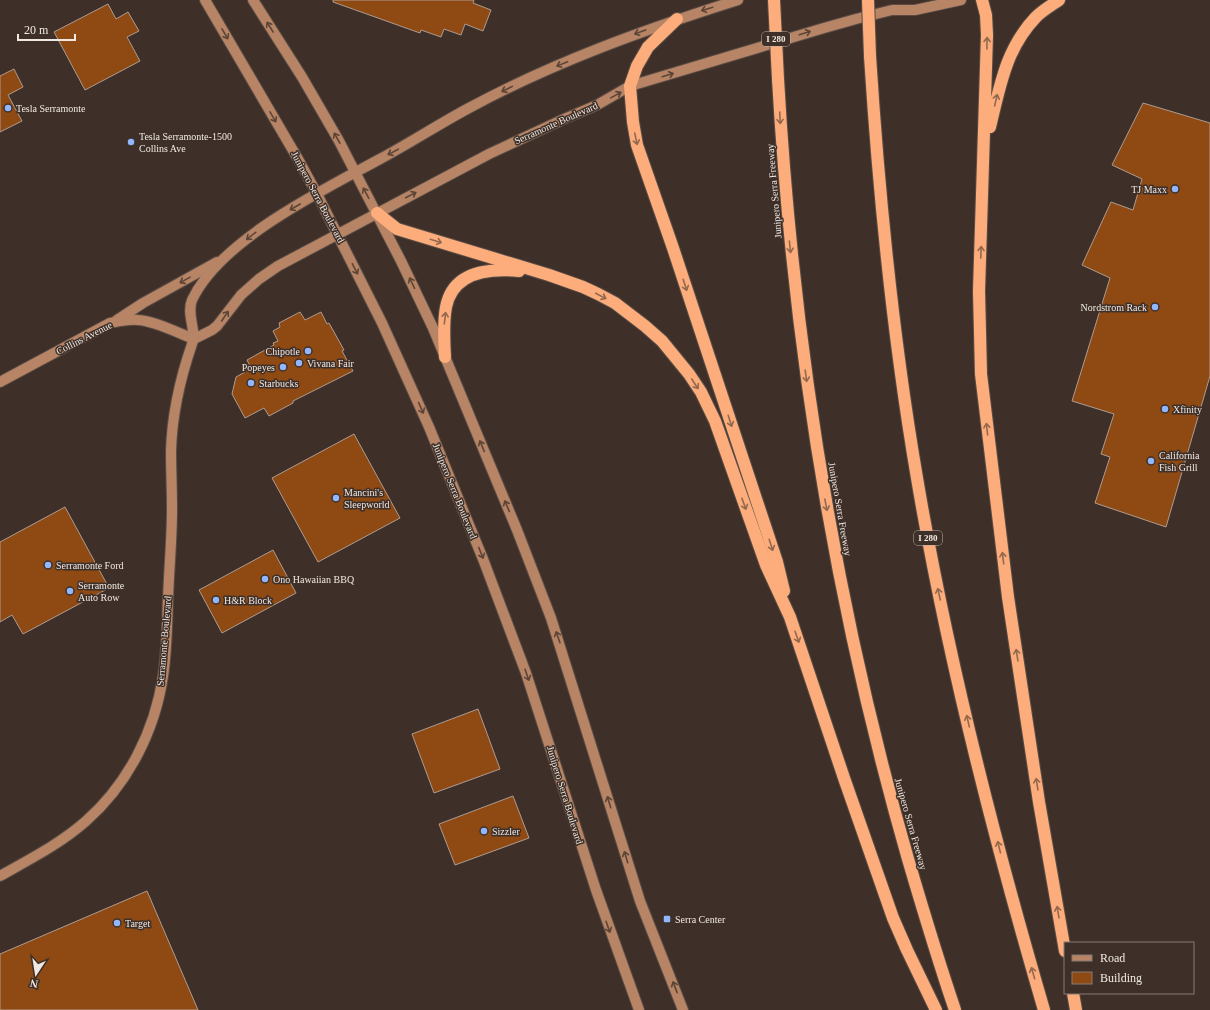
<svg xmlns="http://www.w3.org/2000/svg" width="1210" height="1010" viewBox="0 0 1210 1010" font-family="Georgia,serif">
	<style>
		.building { fill: #8f4913; stroke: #ad9c92 }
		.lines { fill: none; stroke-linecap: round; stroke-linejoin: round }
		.secondary-casing { stroke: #5b4d46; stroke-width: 12 }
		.highway-casing { stroke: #5b4d46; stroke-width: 14 }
		.secondary { stroke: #b78465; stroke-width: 10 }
		.highway { stroke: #fcad7b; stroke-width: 12 }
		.highway-bridge-casing { stroke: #5b4d46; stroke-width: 14; stroke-linecap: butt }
		.highway-bridge { stroke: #fcad7b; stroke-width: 12 }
		.oneway { stroke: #5c4537 }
		.oneway2 { stroke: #94684d }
		.poi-dot { fill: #92b7fd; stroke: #3e3028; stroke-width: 1.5 }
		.labels { text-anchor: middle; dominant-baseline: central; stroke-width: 3; stroke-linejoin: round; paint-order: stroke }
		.shield { fill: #3e3028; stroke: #bbb1ab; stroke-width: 1 }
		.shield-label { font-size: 9px; font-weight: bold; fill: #f1e8e3 }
		.poi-label { font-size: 10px; fill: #f1e8e3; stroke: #3e3028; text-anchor: start }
		.street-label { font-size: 10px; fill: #f1e8e3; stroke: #3e3028 }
	</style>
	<rect width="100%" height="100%" fill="#3e3028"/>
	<!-- building -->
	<g class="building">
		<polygon points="333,0 474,0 473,3 491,10 483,31 465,24 461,35 444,29 441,37 421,30 420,33 333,2"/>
		<polygon points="108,4 116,19 128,12 139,31 127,37 140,61 85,90 54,32"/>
		<polygon points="14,69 23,87 8,95 22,121 0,132 0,76"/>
		<polygon points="1143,103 1210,123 1210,376 1166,527 1095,503 1110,457 1101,454 1114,414 1072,401 1110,278 1082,265 1111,202 1133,210 1142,179 1112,165"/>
		<polygon points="300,312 305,320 321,312 327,324 329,323 344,350 342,351 353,371 293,401 293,403 269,416 264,408 245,418 232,394 236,377 245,372 244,370 250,366 247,360 274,345 273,343 278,341 273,331 280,327 279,323"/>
		<polygon points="354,434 400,518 318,562 272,478"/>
		<polygon points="65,507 109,588 23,634 12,615 0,622 0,542"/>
		<polygon points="273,550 296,593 222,633 199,590"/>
		<polygon points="478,709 500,769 434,793 412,734"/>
		<polygon points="513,796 529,838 455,865 439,824"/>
		<polygon points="147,891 198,1010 0,1010 0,954"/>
	</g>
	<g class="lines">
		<!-- secondary casing -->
		<g class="secondary-casing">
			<g id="secondary">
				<polyline points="205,0 298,159 317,194 382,323 429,427 483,559 526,673 596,890 639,1010"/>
				<polyline points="253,0 302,77 339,141 401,261 433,328 517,530 551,618 640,901 683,1010"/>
				<polyline points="117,320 143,303 217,262"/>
				<polyline points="194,339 212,330 217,326 241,295 259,279 278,266 489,154 564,119 597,105 630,86 824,28 856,19 892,10 915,10 961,0"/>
				<path d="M0 382 110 323C120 321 129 319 138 320 155 321 178 333 194 339"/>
				<path d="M0 876C30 859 60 844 86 821 128 784 155 731 163 676 167 650 167 624 168 599 169 569 172 539 172 509 172 489 171 470 171 451 172 414 180 379 192 344 197 330 186 315 192 300 220 240 323 190 380 159 410 143 439 124 469 108 554 62 646 29 738 0"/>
			</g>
		</g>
		<!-- highway casing -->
		<g class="highway-casing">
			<g id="highway">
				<polyline points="982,0 986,15 987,35 979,291 981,374 1008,597 1039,802 1065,951"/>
				<polyline points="677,19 648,47 637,66 630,86 633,122 637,145 673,248 777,562 784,591"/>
				<path d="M870 56C879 197 893 338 917 478 947 656 993 836 1044 1010"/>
				<path d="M778 79C793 343 835 605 908 859 923 910 938 960 955 1010"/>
				<path d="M990 127C1000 86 1006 48 1036 17 1043 10 1052 5 1059 0"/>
				<polyline points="377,213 397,229 549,275 583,287 598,294 615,303 645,326 662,341 689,374 701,392 715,421 766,565 790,617 844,778 893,918 907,950 936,1010"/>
				<path d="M445 357C444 340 443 323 446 307 453 271 489 268 519 271"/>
				<polyline points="1073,993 1076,1010"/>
			</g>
		</g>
		<!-- secondary -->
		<use href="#secondary" class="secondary"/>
		<!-- highway -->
		<use href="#highway" class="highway"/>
		<!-- highway-bridge casing -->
		<g class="highway-bridge-casing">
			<g id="highway-bridge">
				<polyline points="774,0 778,79"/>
				<polyline points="868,0 870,56"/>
			</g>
		</g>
		<!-- highway-bridge -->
		<use href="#highway-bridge" class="highway-bridge"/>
	</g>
	<!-- one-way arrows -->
	<defs><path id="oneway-shaft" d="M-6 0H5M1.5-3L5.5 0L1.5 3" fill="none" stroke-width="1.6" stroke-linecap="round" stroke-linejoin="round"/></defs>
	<g class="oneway">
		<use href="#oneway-shaft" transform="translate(707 9) rotate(163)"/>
		<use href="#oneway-shaft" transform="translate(270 27) rotate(-122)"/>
		<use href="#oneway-shaft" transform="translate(640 32) rotate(160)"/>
		<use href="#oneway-shaft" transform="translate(805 33) rotate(-17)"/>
		<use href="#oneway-shaft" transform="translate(225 34) rotate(60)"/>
		<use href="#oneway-shaft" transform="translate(562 64) rotate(158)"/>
		<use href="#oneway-shaft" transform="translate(668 75) rotate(-17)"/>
		<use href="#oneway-shaft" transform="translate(507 89) rotate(154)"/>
		<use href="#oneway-shaft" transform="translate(616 95) rotate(-29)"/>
		<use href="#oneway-shaft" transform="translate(273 117) rotate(60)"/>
		<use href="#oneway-shaft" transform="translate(337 138) rotate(-119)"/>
		<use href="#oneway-shaft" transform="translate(393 152) rotate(152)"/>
		<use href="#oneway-shaft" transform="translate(366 193) rotate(-118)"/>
		<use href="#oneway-shaft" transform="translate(411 195) rotate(-28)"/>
		<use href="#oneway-shaft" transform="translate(295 207) rotate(150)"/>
		<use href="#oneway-shaft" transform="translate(251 236) rotate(142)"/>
		<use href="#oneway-shaft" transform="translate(355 269) rotate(63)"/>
		<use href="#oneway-shaft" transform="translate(185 280) rotate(151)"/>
		<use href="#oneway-shaft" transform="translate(412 283) rotate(-116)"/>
		<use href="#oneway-shaft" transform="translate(225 316) rotate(-56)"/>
		<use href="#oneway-shaft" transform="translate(421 408) rotate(66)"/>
		<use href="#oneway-shaft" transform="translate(482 446) rotate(-113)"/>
		<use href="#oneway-shaft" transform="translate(507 506) rotate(-113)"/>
		<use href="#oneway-shaft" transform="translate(481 553) rotate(68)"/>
		<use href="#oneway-shaft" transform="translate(558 637) rotate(-109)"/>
		<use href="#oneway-shaft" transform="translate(527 675) rotate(71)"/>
		<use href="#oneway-shaft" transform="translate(609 802) rotate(-107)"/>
		<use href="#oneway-shaft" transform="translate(626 857) rotate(-107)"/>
		<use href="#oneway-shaft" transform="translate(608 927) rotate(71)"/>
		<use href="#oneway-shaft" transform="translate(675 987) rotate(-111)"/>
	</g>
	<g class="oneway2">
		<use href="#oneway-shaft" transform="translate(987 43) rotate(-89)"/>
		<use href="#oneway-shaft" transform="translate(996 100) rotate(-77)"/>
		<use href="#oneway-shaft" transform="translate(780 118) rotate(87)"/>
		<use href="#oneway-shaft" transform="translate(636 139) rotate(78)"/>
		<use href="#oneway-shaft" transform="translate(436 241) rotate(17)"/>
		<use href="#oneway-shaft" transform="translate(790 247) rotate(84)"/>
		<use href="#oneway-shaft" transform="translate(981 252) rotate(-88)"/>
		<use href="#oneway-shaft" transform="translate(685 285) rotate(72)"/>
		<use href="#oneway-shaft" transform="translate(601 296) rotate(28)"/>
		<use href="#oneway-shaft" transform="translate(445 318) rotate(-83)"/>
		<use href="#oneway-shaft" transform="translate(806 376) rotate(82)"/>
		<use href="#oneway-shaft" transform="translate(695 384) rotate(57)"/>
		<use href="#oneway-shaft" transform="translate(730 421) rotate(72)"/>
		<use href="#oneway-shaft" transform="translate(987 429) rotate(-96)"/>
		<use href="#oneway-shaft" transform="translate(744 504) rotate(70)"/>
		<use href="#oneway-shaft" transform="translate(826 505) rotate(79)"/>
		<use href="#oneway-shaft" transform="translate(771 545) rotate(72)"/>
		<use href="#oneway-shaft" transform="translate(1003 558) rotate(-97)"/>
		<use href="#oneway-shaft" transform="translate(939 594) rotate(-102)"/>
		<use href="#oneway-shaft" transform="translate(797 637) rotate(71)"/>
		<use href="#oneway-shaft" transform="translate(1017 655) rotate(-99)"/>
		<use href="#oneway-shaft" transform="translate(968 721) rotate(-103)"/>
		<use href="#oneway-shaft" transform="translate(1037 784) rotate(-99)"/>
		<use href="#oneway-shaft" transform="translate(999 847) rotate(-104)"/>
		<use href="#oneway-shaft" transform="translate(1058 912) rotate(-100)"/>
		<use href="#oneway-shaft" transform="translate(1033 973) rotate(-106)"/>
	</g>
	<!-- markers -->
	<g class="poi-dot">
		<circle cx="8" cy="108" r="4"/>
		<circle cx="131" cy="142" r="4"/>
		<circle cx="1175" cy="189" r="4"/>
		<circle cx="1155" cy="307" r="4"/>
		<circle cx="308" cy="351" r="4"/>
		<circle cx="299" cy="363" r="4"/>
		<circle cx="283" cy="367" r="4"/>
		<circle cx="251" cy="383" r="4"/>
		<circle cx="1165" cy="409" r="4"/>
		<circle cx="1151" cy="461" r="4"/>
		<circle cx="336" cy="498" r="4"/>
		<circle cx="48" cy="565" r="4"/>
		<circle cx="265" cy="579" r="4"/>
		<circle cx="70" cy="591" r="4"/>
		<circle cx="216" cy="600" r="4"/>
		<circle cx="484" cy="831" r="4"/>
		<rect x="663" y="915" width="8" height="8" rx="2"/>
		<circle cx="117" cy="923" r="4"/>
	</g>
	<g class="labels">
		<!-- shield labels -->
		<g class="shield">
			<rect x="762" y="32" width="28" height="14" rx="3"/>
			<rect x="914" y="531" width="28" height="14" rx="3"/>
		</g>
		<g class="shield-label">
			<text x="776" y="39">I 280</text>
			<text x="928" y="538">I 280</text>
		</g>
		<!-- poi labels -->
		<g class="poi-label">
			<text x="16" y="108">Tesla Serramonte</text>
			<text x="139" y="136">Tesla Serramonte-1500<tspan x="139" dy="12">Collins Ave</tspan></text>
			<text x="1167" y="189" text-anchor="end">TJ Maxx</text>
			<text x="1147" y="307" text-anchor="end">Nordstrom Rack</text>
			<text x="300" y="351" text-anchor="end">Chipotle</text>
			<text x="307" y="363">Vivana Fair</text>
			<text x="275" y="367" text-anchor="end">Popeyes</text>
			<text x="259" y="383">Starbucks</text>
			<text x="1173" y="409">Xfinity</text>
			<text x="1159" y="455">California<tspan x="1159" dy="12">Fish Grill</tspan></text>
			<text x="344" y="492">Mancini's<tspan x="344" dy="12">Sleepworld</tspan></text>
			<text x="56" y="565">Serramonte Ford</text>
			<text x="273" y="579">Ono Hawaiian BBQ</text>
			<text x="78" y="585">Serramonte<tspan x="78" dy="12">Auto Row</tspan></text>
			<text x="224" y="600">H&amp;R Block</text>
			<text x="492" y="831">Sizzler</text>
			<text x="675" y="919">Serra Center</text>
			<text x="125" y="923">Target</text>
		</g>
		<!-- street labels -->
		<g class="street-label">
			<text transform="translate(556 123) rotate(-24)">Serramonte Boulevard</text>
			<text transform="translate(774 191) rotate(-95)">Junipero Serra Freeway</text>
			<text transform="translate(318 197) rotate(62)">Junipero Serra Boulevard</text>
			<text transform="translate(84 338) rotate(-27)">Collins Avenue</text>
			<text transform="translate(455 491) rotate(68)">Junipero Serra Boulevard</text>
			<text transform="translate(840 509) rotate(80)">Junipero Serra Freeway</text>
			<text transform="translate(164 641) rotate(-85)">Serramonte Boulevard</text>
			<text transform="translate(565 795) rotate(73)">Junipero Serra Boulevard</text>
			<text transform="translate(911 824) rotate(74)">Junipero Serra Freeway</text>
		</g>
	</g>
	<!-- legend -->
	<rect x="1064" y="942" width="130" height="52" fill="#3e3028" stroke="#867a73"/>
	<rect x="1072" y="955" width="20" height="6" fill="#b78465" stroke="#867a73"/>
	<text x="1100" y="962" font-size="12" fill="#f1e8e3">Road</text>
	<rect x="1072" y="972" width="20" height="12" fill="#8f4913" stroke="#867a73"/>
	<text x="1100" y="982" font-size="12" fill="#f1e8e3">Building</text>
	<!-- north arrow -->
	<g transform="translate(36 974) rotate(192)" stroke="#3e3028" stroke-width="3" paint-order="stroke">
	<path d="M0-3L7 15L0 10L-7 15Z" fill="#f1e8e3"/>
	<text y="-6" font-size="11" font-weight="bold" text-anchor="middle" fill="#f1e8e3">N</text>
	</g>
	<!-- scale -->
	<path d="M18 34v6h57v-6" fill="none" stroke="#f1e8e3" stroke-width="2"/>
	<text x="24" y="34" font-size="12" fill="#f1e8e3" stroke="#3e3028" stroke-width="3" paint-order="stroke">20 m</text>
</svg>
